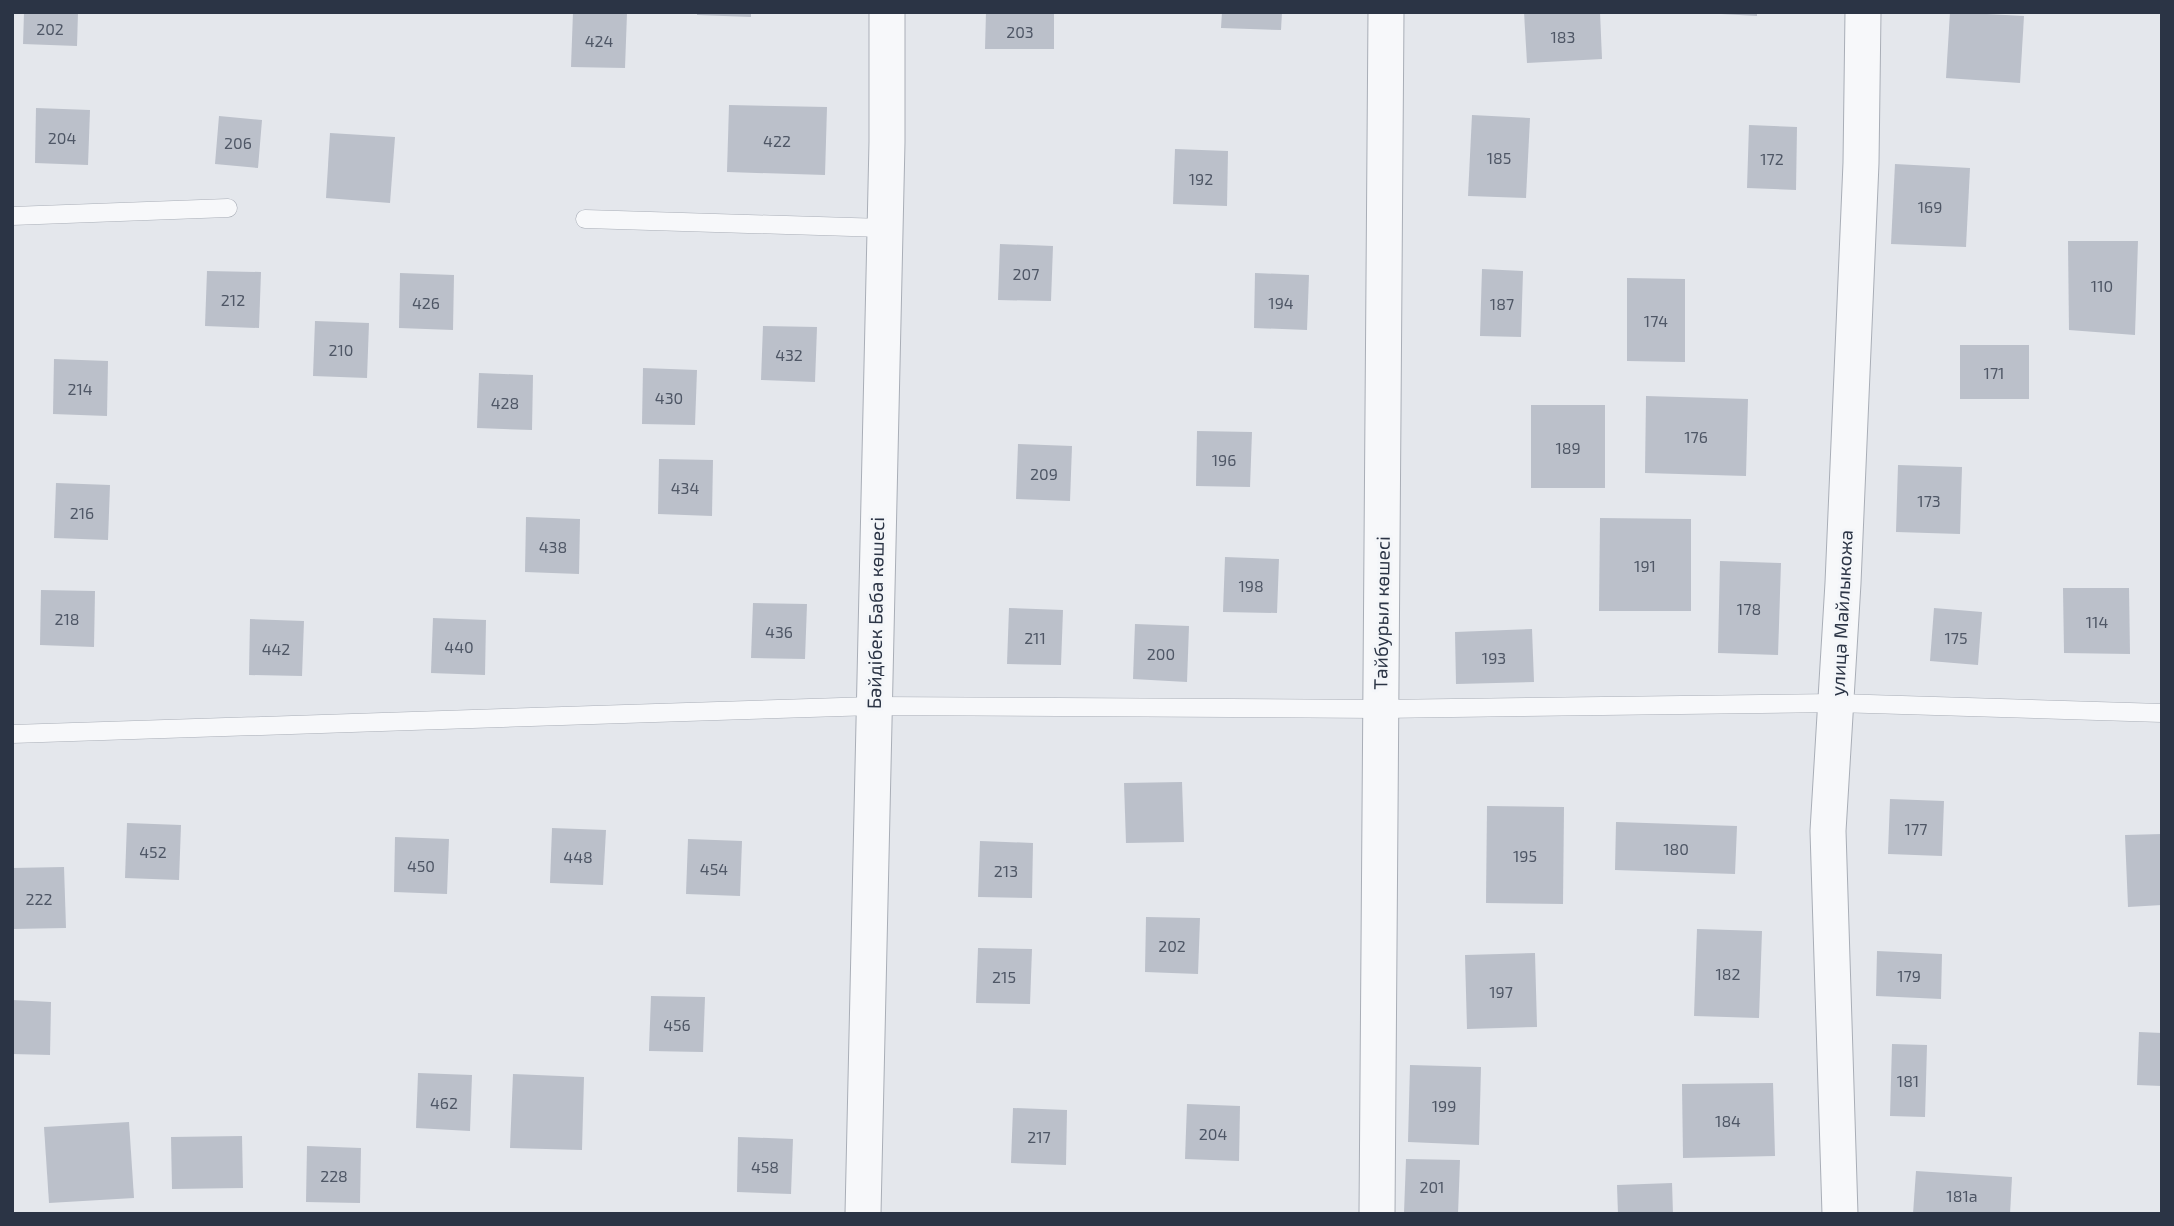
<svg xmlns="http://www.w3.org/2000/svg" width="2174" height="1226" viewBox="0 0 2174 1226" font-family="'Exo 2',sans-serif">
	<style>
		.building { fill: #bbc0ca }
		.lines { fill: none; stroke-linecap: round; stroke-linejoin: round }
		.lane-casing { stroke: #a9aeb7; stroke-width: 19 }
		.street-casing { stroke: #a9aeb7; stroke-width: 37 }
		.lane { stroke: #f7f8fa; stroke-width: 18 }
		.street { stroke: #f7f8fa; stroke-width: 35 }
		.labels { text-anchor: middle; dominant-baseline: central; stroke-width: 6; stroke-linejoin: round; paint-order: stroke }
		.number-label { font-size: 16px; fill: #4f5766 }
		.street-label { font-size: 19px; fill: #2b3445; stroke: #f4f6f9 }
	</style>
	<rect width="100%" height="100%" fill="#e4e7ec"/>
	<!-- building -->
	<g class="building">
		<polygon points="24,12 78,12 77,46 23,44"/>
		<polygon points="573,12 627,13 625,68 571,67"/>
		<polygon points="697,12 751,12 751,17 697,15"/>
		<polygon points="986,12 1054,12 1054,49 985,49"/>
		<polygon points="1222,12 1282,12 1281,30 1221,28"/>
		<polygon points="1524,12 1600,12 1602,59 1527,63"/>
		<polygon points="1721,12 1757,12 1757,16 1721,14"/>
		<polygon points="1950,12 2024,16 2020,83 1946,78"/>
		<polygon points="729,105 827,107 825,175 727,172"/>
		<polygon points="36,108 90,110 88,165 35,163"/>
		<polygon points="1472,115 1530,118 1526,198 1468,196"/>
		<polygon points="219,116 262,120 258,168 215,164"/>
		<polygon points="1749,125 1797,127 1796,190 1747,188"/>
		<polygon points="330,133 395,137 390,203 326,198"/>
		<polygon points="1175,149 1228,151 1227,206 1173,204"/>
		<polygon points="1895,164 1970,168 1966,247 1891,244"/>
		<polygon points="2068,241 2138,241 2135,335 2069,330"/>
		<polygon points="1000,244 1053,246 1051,301 998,300"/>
		<polygon points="1482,269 1523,271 1521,337 1480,336"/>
		<polygon points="207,271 261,272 259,328 205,326"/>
		<polygon points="400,273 454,275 453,330 399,328"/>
		<polygon points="1255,273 1309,275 1307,330 1254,328"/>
		<polygon points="1627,278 1685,279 1685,362 1627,361"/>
		<polygon points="315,321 369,323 367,378 313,376"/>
		<polygon points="763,326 817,327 815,382 761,380"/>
		<rect x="1960" y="345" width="69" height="54"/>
		<polygon points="54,359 108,361 107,416 53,414"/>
		<polygon points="643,368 697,370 695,425 642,424"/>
		<polygon points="479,373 533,375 532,430 477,428"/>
		<polygon points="1646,396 1748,399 1746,476 1645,473"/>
		<rect x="1531" y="405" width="74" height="83"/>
		<polygon points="1197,431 1252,432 1250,487 1196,486"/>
		<polygon points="1018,444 1072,446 1070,501 1016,499"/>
		<polygon points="659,459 713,460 712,516 658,514"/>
		<polygon points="1898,465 1962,467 1960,534 1896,532"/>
		<polygon points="56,483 110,485 108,540 54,538"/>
		<polygon points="526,517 580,519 579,574 525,572"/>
		<polygon points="1600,518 1691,519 1691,611 1599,611"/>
		<polygon points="1225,557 1279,559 1277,613 1223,612"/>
		<polygon points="1720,561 1781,563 1778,655 1718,653"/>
		<polygon points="2063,588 2129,588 2130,654 2064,653"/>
		<polygon points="41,590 95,591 94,647 40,645"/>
		<polygon points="753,603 807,604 805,659 751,658"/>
		<polygon points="1009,608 1063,610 1061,665 1007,664"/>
		<polygon points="1934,608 1982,612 1978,665 1930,661"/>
		<polygon points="433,618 486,620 485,675 431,673"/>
		<polygon points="250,619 304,621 302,676 249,675"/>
		<polygon points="1135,624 1189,626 1187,682 1133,679"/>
		<polygon points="1532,629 1534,682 1456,684 1455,632"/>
		<polygon points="1182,782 1184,842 1126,843 1124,783"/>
		<polygon points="1890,799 1944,801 1942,856 1888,854"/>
		<polygon points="1487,806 1564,807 1563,904 1486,903"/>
		<polygon points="1616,822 1737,826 1735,874 1615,870"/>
		<polygon points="127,823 181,825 179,880 125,878"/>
		<polygon points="552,828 606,830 603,885 550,883"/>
		<polygon points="2162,834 2162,905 2128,907 2125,835"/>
		<polygon points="395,837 449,839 447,894 394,892"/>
		<polygon points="688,839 742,841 740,896 686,894"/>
		<polygon points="980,841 1033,843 1032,898 978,897"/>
		<polygon points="64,867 66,928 12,929 12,868"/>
		<polygon points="1146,917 1200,918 1198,974 1145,972"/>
		<polygon points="1697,929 1762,931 1759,1018 1694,1016"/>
		<polygon points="978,948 1032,949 1030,1004 976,1003"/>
		<polygon points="1877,951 1942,954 1941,999 1876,996"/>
		<polygon points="1535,953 1537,1027 1467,1029 1465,955"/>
		<polygon points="651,996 705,997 703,1052 649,1051"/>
		<polygon points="12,1000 51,1002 50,1055 12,1054"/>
		<polygon points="2139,1032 2162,1033 2162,1086 2137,1085"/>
		<polygon points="1892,1044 1927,1045 1925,1117 1890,1116"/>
		<polygon points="1410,1065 1481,1067 1479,1145 1408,1142"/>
		<polygon points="418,1073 472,1075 470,1131 416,1128"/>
		<polygon points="513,1074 584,1077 582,1150 510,1148"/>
		<polygon points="1773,1083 1775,1156 1683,1158 1682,1084"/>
		<polygon points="1187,1104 1240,1106 1239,1161 1185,1159"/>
		<polygon points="1013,1108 1067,1110 1066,1165 1011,1163"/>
		<polygon points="129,1122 134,1198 49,1203 44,1127"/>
		<polygon points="242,1136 243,1188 172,1189 171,1137"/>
		<polygon points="738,1137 793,1139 791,1194 737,1192"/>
		<polygon points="307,1146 361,1148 360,1203 306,1202"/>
		<polygon points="1406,1159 1460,1160 1458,1214 1404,1213"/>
		<polygon points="1916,1171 2012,1177 2010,1214 1913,1214"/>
		<polygon points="1672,1183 1673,1214 1618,1214 1617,1185"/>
	</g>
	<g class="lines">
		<!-- lane casing -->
		<g class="lane-casing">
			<g id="lane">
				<polyline points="12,216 228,208"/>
				<polyline points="585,219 884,228"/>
				<polyline points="12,734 873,706 1380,709 1836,703 2162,713"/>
			</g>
		</g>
		<!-- street casing -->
		<g class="street-casing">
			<g id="street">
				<polyline points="863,1214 887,142 887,12"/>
				<polyline points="1377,1214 1386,12"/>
				<polyline points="1840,1214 1828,831 1843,583 1861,163 1863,12"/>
			</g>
		</g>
		<!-- lane -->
		<use href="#lane" class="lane"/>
		<!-- street -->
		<use href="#street" class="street"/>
	</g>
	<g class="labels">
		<!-- number labels -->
		<g class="number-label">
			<text x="50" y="28">202</text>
			<text x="1020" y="31">203</text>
			<text x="1563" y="36">183</text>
			<text x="599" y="40">424</text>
			<text x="62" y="137">204</text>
			<text x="777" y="140">422</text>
			<text x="238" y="142">206</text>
			<text x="1499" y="157">185</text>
			<text x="1772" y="158">172</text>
			<text x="1201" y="178">192</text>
			<text x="1930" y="206">169</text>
			<text x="1026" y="273">207</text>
			<text x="2102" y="285">110</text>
			<text x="233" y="299">212</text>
			<text x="426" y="302">426</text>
			<text x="1281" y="302">194</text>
			<text x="1502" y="303">187</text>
			<text x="1656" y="320">174</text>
			<text x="341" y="349">210</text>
			<text x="789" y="354">432</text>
			<text x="1994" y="372">171</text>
			<text x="80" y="388">214</text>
			<text x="669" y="397">430</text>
			<text x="505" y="402">428</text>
			<text x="1696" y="436">176</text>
			<text x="1568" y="447">189</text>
			<text x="1224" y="459">196</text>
			<text x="1044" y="473">209</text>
			<text x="685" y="487">434</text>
			<text x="1929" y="500">173</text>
			<text x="82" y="512">216</text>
			<text x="553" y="546">438</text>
			<text x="1645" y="565">191</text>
			<text x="1251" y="585">198</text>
			<text x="1749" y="608">178</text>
			<text x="67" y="618">218</text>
			<text x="2097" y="621">114</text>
			<text x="779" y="631">436</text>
			<text x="1035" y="637">211</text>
			<text x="1956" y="637">175</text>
			<text x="459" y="646">440</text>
			<text x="276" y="648">442</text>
			<text x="1161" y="653">200</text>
			<text x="1494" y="657">193</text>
			<text x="1916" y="828">177</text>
			<text x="1676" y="848">180</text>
			<text x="153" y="851">452</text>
			<text x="1525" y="855">195</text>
			<text x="578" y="856">448</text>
			<text x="421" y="865">450</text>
			<text x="714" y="868">454</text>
			<text x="1006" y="870">213</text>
			<text x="39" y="898">222</text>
			<text x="1172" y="945">202</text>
			<text x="1728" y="973">182</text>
			<text x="1909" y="975">179</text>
			<text x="1004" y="976">215</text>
			<text x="1501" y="991">197</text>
			<text x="677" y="1024">456</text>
			<text x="1908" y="1080">181</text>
			<text x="444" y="1102">462</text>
			<text x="1444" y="1105">199</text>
			<text x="1728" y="1120">184</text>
			<text x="1213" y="1133">204</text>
			<text x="1039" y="1136">217</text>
			<text x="765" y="1166">458</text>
			<text x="334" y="1175">228</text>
			<text x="1432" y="1186">201</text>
			<text x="1962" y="1195">181а</text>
		</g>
		<!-- street labels -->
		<g class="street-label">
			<text transform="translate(875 613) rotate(-89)">Бәйдібек Баба көшесі</text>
			<text transform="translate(1381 613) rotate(-89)">Тайбурыл көшесі</text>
			<text transform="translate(1841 613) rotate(-87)">улица Майлыкожа</text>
		</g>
	</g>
	<!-- border -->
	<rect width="2174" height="1226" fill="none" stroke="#2b3445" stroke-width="28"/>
</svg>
